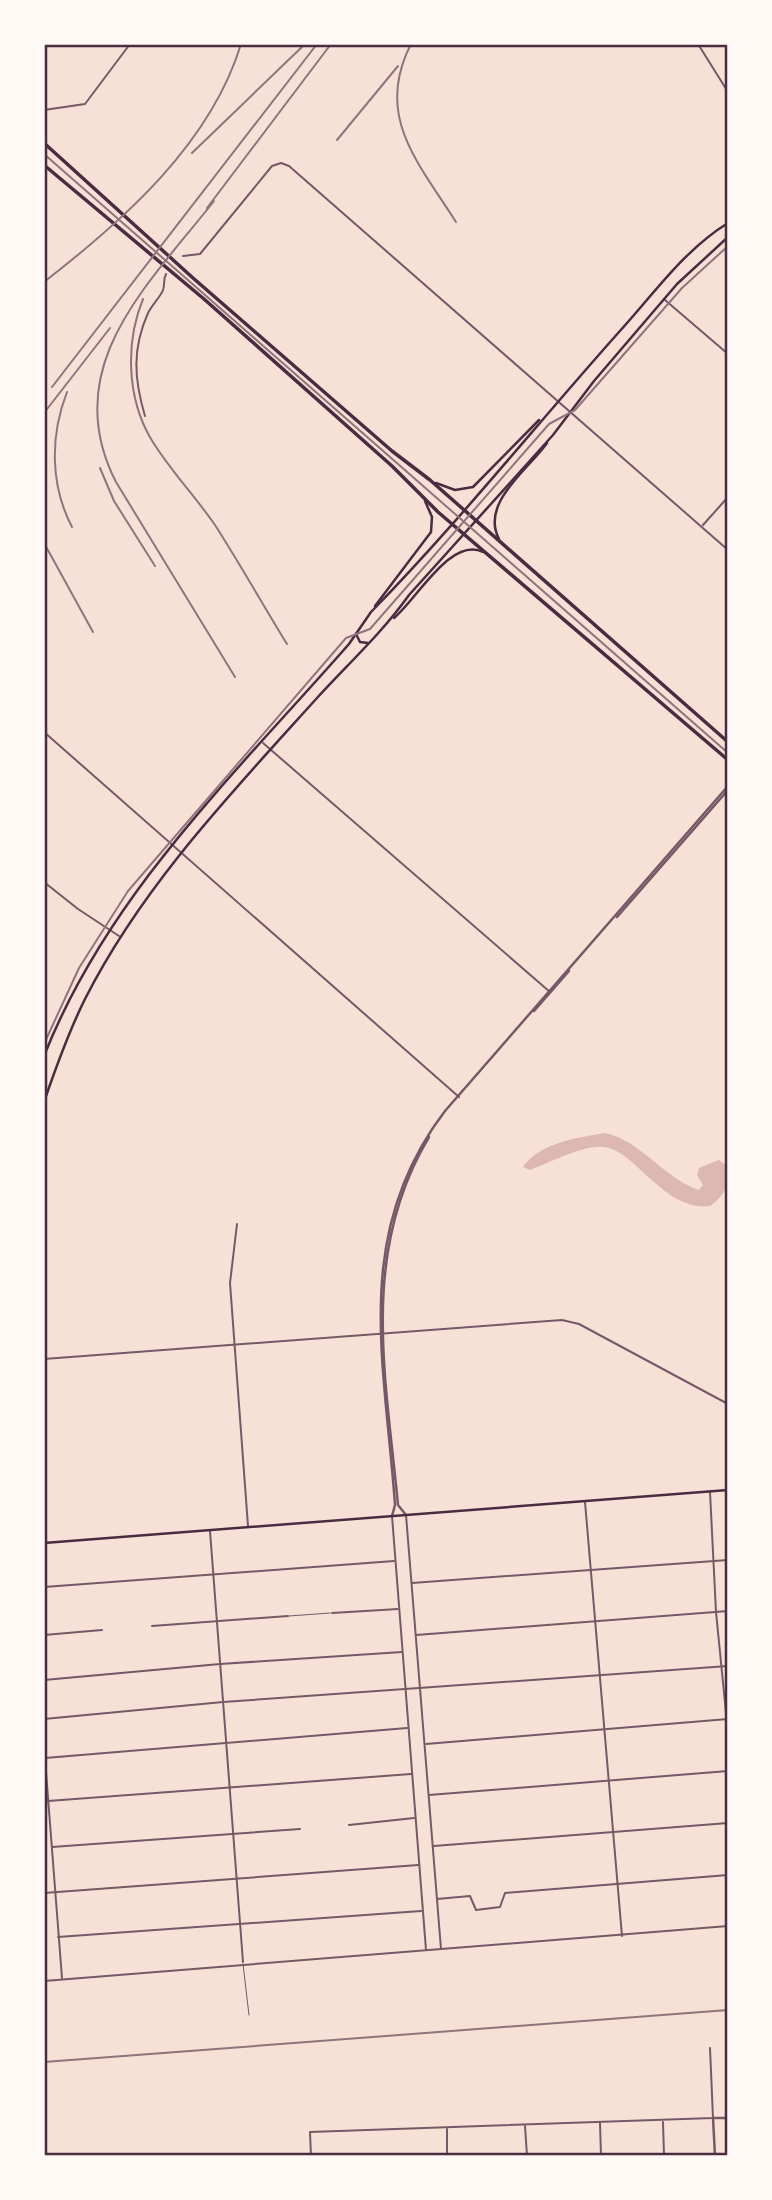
<svg xmlns="http://www.w3.org/2000/svg" width="772" height="2200" viewBox="0 0 772 2200" font-family="Literata,serif">
	<style>
		.water { fill: #dcb8b0 }
		.lines { fill: none; stroke-linecap: round; stroke-linejoin: round }
		.service { stroke: #755966; stroke-width: 1 }
		.minor { stroke: #755966; stroke-width: 2 }
		.tertiary { stroke: #755966; stroke-width: 2.5 }
		.secondary { stroke: #4a2c40; stroke-width: 2.5 }
		.primary { stroke: #4a2c40; stroke-width: 3.5 }
		.tram { stroke: #8f747c; stroke-width: 2 }
		.rail { stroke: #8f747c; stroke-width: 2 }
		.neatline { fill: none; stroke: #4a2c40; stroke-width: 2.5 }
	</style>
	<rect width="100%" height="100%" fill="#f7e1d7"/>
	<!-- water -->
	<path class="water" d="M605 1133C642 1141 663 1178 699 1190L703 1185 697 1175 699 1168 719 1160 728 1167C728 1185 726 1195 710 1206 664 1212 635 1149 603 1147 583 1145 549 1163 530 1170L523 1167C541 1142 577 1138 605 1133Z"/>
	<g class="lines">
		<!-- service -->
		<g class="service">
			<polyline points="289,1616 330,1613"/>
			<polyline points="243,1964 249,2015"/>
		</g>
		<!-- minor -->
		<g class="minor">
			<polyline points="698,44 728,92"/>
			<polyline points="44,110 85,104 130,44"/>
			<polyline points="183,256 200,254 272,166 281,163 289,166 728,550"/>
			<polyline points="665,300 728,354"/>
			<path d="M145 416C134 379 132 349 148 313 152 305 161 296 163 290 165 284 163 280 166 274"/>
			<polyline points="703,525 728,497"/>
			<polyline points="44,732 459,1097"/>
			<polyline points="263,743 550,992"/>
			<polyline points="44,882 78,909 119,936"/>
			<polyline points="237,1224 230,1283 248,1526"/>
			<polyline points="44,1359 562,1320 579,1324 728,1404"/>
			<polyline points="710,1492 716,1612 728,1733"/>
			<polyline points="585,1502 622,1936"/>
			<polyline points="406,1515 441,1949"/>
			<polyline points="392,1516 426,1950"/>
			<polyline points="210,1531 243,1962"/>
			<polyline points="412,1583 728,1560"/>
			<polyline points="44,1587 394,1561"/>
			<polyline points="332,1613 398,1609"/>
			<polyline points="152,1626 288,1616"/>
			<polyline points="44,1635 102,1630"/>
			<polyline points="416,1635 728,1611"/>
			<polyline points="44,1680 220,1664 402,1652"/>
			<polyline points="44,1719 223,1702 728,1666"/>
			<polyline points="426,1744 728,1719"/>
			<polyline points="44,1746 62,1978"/>
			<polyline points="45,1758 407,1728"/>
			<polyline points="429,1795 728,1771"/>
			<polyline points="48,1801 411,1774"/>
			<polyline points="349,1825 414,1818"/>
			<polyline points="434,1846 728,1823"/>
			<polyline points="52,1847 300,1829"/>
			<polyline points="44,1893 418,1865"/>
			<polyline points="437,1899 470,1896 476,1910 500,1907 505,1893 728,1875"/>
			<polyline points="58,1937 421,1911"/>
			<polyline points="44,1981 728,1926"/>
			<polyline points="663,2122 664,2156"/>
			<polyline points="600,2123 601,2156"/>
			<polyline points="525,2126 527,2156"/>
			<polyline points="447,2129 447,2156"/>
			<polyline points="311,2156 310,2132 713,2118 710,2048"/>
		</g>
		<!-- tertiary -->
		<g class="tertiary">
			<polyline points="617,917 728,790"/>
			<polyline points="534,1011 569,971"/>
			<path d="M406 1515 398 1505C386 1377 359 1253 429 1137"/>
			<path d="M392 1516 395 1505C385 1362 351 1234 445 1111L728 786"/>
			<polyline points="715,2156 713,2118 728,2118"/>
		</g>
		<!-- secondary -->
		<g class="secondary">
			<polyline points="436,483 455,490 473,487 539,420"/>
			<path d="M499 539C480 503 528 470 547 443"/>
			<polyline points="375,606 431,532 432,517 425,501"/>
			<path d="M394 618C417 599 451 536 483 552"/>
			<polyline points="356,634 360,642 368,643"/>
			<path d="M44 1056C108 894 236 773 349 644L371 612C458 523 536 425 619 332 653 295 684 250 728 223"/>
			<path d="M44 1102C56 1067 68 1033 85 999 142 886 233 791 317 698 348 664 382 633 409 595L553 435 594 381 677 284 728 237"/>
			<polyline points="44,1543 728,1490"/>
		</g>
		<!-- primary -->
		<g class="primary">
			<polyline points="44,143 193,278 392,451 430,480 728,742"/>
			<polyline points="44,165 204,299 392,466 438,512 728,760"/>
		</g>
		<!-- tram -->
		<g class="tram">
			<polyline points="44,154 728,753"/>
			<polyline points="44,1044 79,968 128,891 346,638 370,629 549,424 575,410 682,288 728,246"/>
		</g>
		<!-- rail -->
		<g class="rail">
			<path d="M411 44C374 116 418 162 456 222"/>
			<polyline points="337,140 398,66"/>
			<polyline points="192,153 305,44"/>
			<path d="M214 201C149 284 57 367 116 482L235 677"/>
			<polyline points="207,208 331,44"/>
			<path d="M44 282C124 220 211 143 241 44"/>
			<path d="M143 299C125 343 127 398 151 439 169 469 195 496 215 525 240 564 263 605 287 644"/>
			<polyline points="52,387 317,44"/>
			<path d="M67 392C50 436 50 485 72 527"/>
			<polyline points="44,413 110,328"/>
			<polyline points="100,468 114,501 155,566"/>
			<polyline points="44,543 93,632"/>
			<polyline points="44,2062 728,2010"/>
		</g>
	</g>
	<!-- border -->
	<rect width="772" height="2200" fill="none" stroke="#fffaf5" stroke-width="91"/>
	<rect x="46" y="46" width="680" height="2108" class="neatline"/>
</svg>
